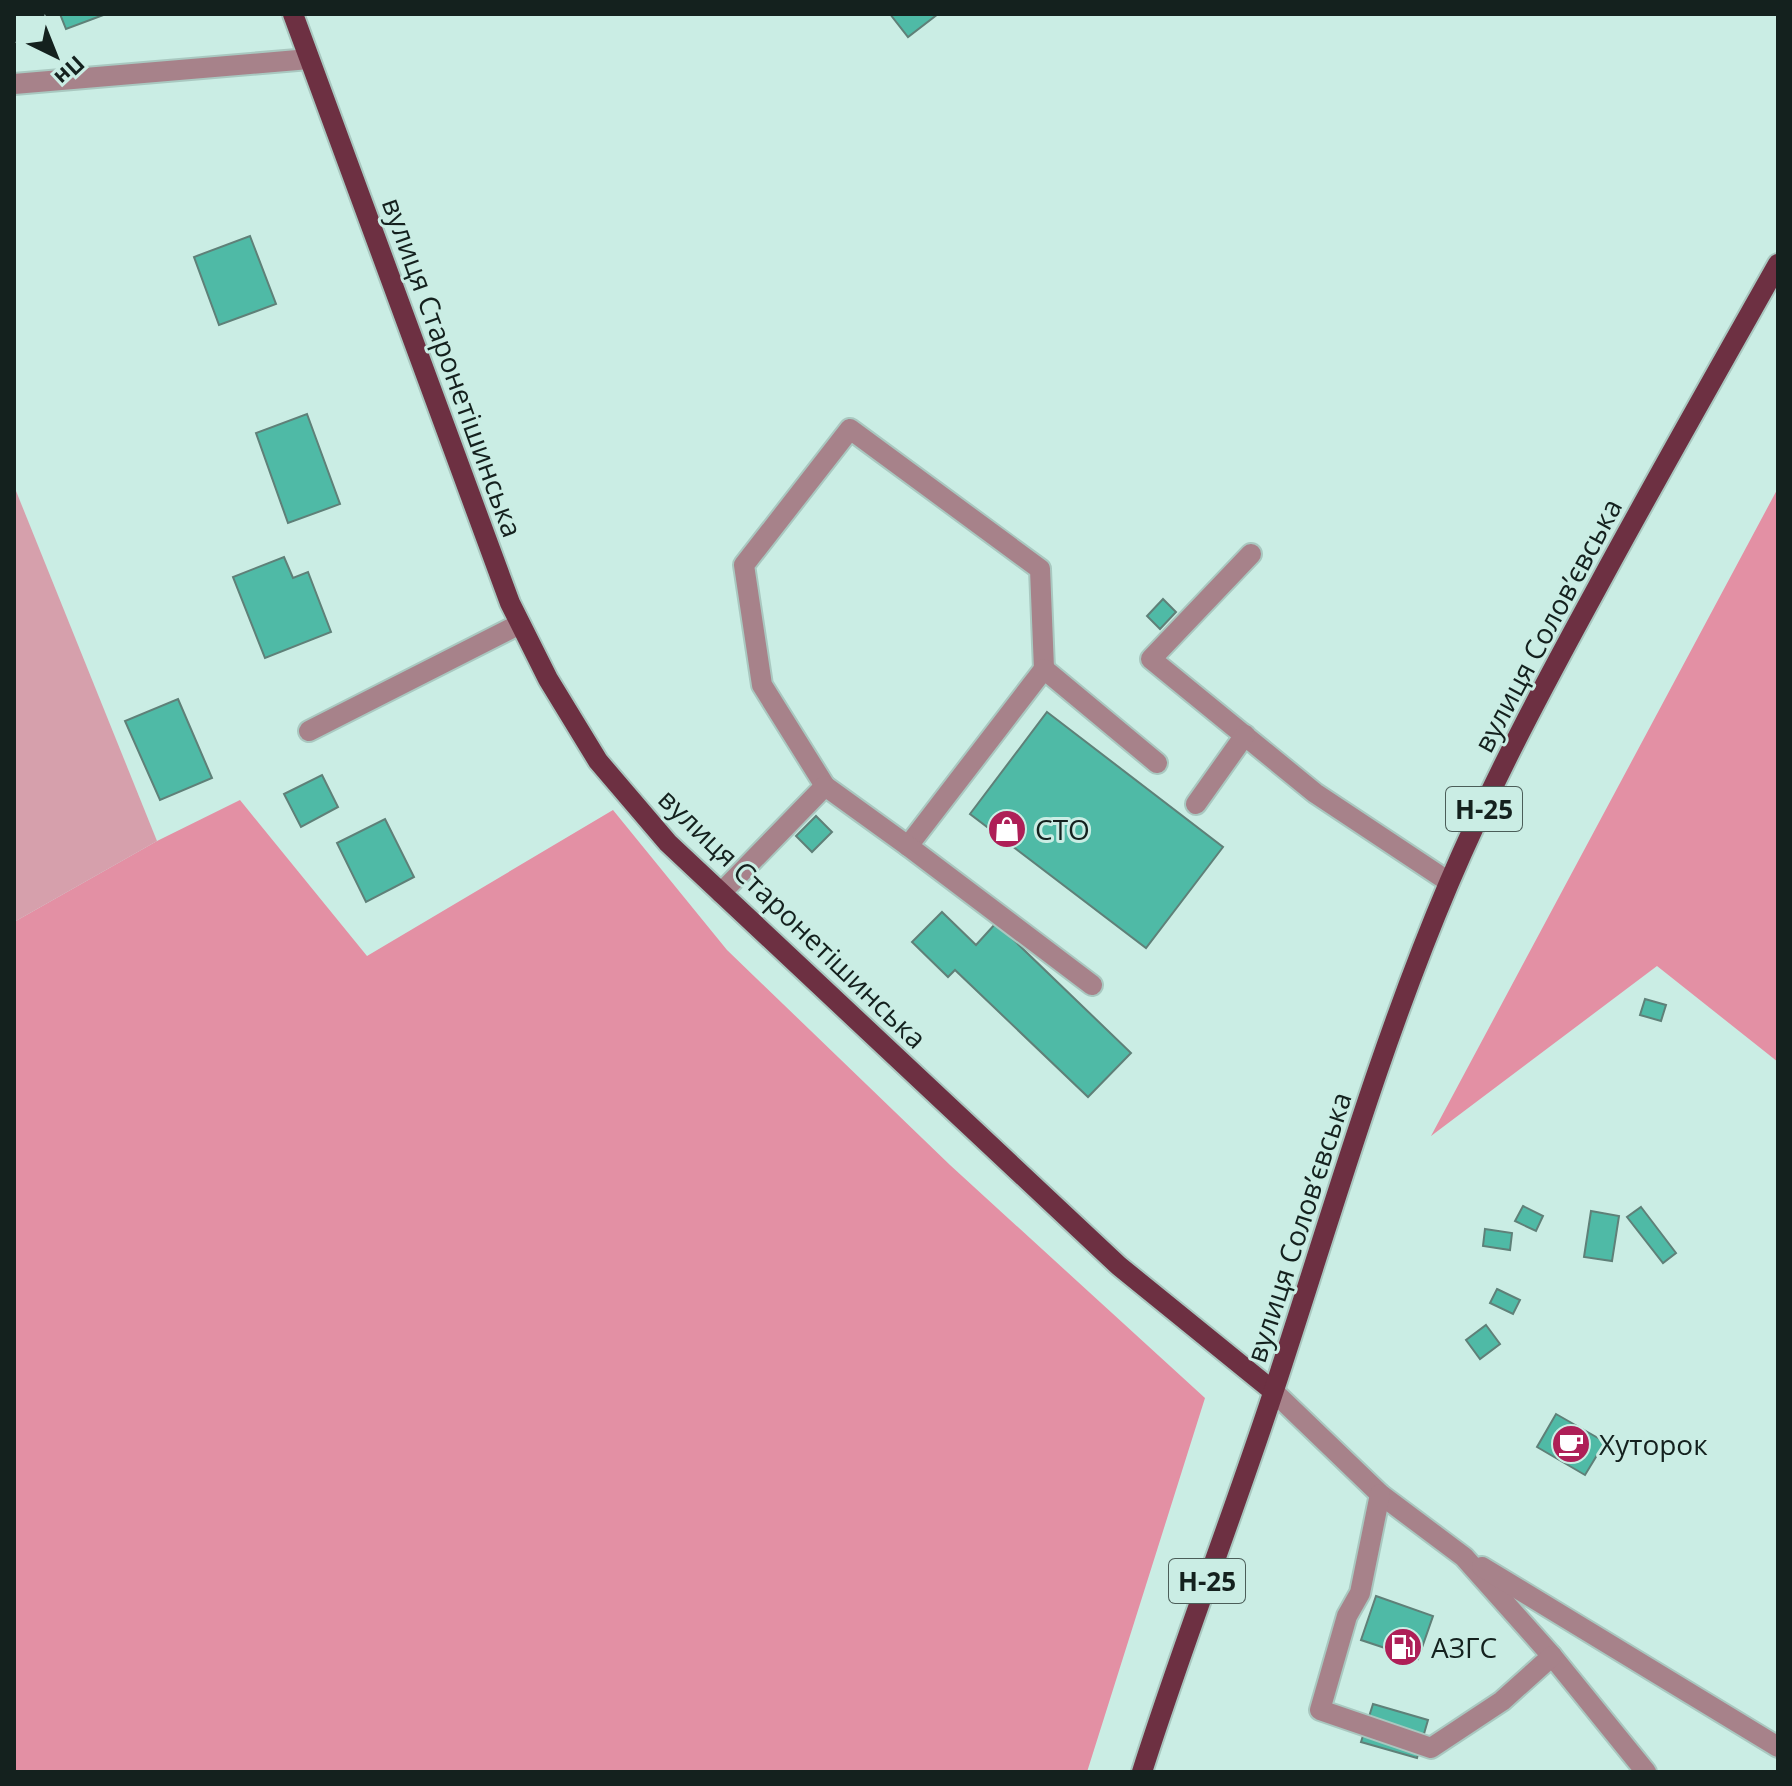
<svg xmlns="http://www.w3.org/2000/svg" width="1792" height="1786" viewBox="0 0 1792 1786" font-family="'Open Sans',sans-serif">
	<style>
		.green { fill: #d6a0ac }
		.forest { fill: #e390a4 }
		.building { fill: #4fbaa6; stroke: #5f8078; stroke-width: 2 }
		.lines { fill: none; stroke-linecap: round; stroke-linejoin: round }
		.minor-casing { stroke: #a9c8c0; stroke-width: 24 }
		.major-casing { stroke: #a9c8c0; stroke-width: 24 }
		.minor { stroke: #a7828a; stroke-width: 20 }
		.major { stroke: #6d3042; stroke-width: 20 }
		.labels { text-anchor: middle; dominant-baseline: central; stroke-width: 6; stroke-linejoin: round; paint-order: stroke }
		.shield { fill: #caede4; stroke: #4b5e59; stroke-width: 2 }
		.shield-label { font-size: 26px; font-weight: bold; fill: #14211e }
		.street-label { font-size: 28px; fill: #14211e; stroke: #caede4 }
		.poi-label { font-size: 28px; fill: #14211e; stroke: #caede4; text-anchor: start }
	</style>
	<rect width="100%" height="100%" fill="#caede4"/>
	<!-- green -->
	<polygon class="green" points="14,486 157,841 14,922"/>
	<!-- forest -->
	<g class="forest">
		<polygon points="1778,488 1778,1062 1657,966 1431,1136"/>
		<polygon points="240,800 367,956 613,810 727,950 950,1165 1205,1398 1087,1772 14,1772 14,922 157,841"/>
	</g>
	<!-- building -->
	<g class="building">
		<polygon points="60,14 106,14 66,29"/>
		<polygon points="890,14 938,14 908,37"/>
		<polygon points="250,236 276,304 219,325 194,257"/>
		<polygon points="307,414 340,504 288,523 256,433"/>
		<polygon points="284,557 293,578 308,572 331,632 265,658 233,577"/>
		<polygon points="1163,599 1176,612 1160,629 1147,616"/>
		<polygon points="178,699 212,778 160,800 125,721"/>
		<polygon points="1047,712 1223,847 1146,948 970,814"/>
		<polygon points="322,775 338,807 301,827 284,794"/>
		<polygon points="816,816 832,832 812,852 796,836"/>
		<polygon points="385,819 414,877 366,902 337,843"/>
		<polygon points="942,912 976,945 996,923 1131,1053 1088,1097 955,970 948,977 912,942"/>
		<polygon points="1645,999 1666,1005 1661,1021 1640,1015"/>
		<polygon points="1523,1206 1543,1216 1536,1231 1515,1221"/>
		<polygon points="1641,1207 1676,1253 1663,1263 1627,1217"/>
		<polygon points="1591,1211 1619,1216 1612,1261 1584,1257"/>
		<polygon points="1485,1229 1512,1233 1510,1250 1483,1246"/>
		<polygon points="1497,1289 1520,1300 1513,1314 1490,1303"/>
		<polygon points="1486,1325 1500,1344 1480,1359 1466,1340"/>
		<polygon points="1556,1414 1605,1442 1585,1475 1537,1447"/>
		<polygon points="1376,1596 1433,1616 1418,1659 1361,1640"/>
		<polygon points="1373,1704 1428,1720 1417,1758 1361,1742"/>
	</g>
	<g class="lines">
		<!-- minor casing -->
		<g class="minor-casing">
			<g id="minor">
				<polyline points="14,84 309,59"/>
				<polyline points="1251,554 1151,659 1315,793 1449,882"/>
				<polyline points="309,731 520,624"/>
				<polyline points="825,786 762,685 744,565 850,429 1040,569 1044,669"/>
				<polyline points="1196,804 1245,735"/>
				<polyline points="908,846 1044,669 1157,763"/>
				<polyline points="721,893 825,786 908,846 1092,985"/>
				<polyline points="1273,1391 1380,1494 1464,1557 1552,1656 1646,1772"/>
				<polyline points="1380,1494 1360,1593 1347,1616 1320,1710 1431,1748 1502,1701 1552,1656"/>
				<polyline points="1482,1567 1778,1747"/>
			</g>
		</g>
		<!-- major casing -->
		<g class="major-casing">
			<g id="major">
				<polyline points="293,14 510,603 548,679 598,761 668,843 1119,1266 1273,1391"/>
				<path d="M1142 1772C1183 1643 1232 1518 1274 1390 1330 1220 1379 1048 1449 883 1492 782 1544 685 1597 588 1656 479 1717 372 1778 264"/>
			</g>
		</g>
		<!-- minor -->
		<use href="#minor" class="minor"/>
		<!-- major -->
		<use href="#major" class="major"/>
	</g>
	<!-- icons -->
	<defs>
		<g id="shop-disc" transform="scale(2)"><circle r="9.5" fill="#ae1f57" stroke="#caede4"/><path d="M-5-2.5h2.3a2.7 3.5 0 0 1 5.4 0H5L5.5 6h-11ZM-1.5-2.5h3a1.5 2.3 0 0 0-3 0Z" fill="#fff"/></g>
		<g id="cafe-disc" transform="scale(2)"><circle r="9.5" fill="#ae1f57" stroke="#caede4"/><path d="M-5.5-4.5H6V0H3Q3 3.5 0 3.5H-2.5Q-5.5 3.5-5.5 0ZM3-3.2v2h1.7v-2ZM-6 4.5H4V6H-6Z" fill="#fff"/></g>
		<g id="fuel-disc" transform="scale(2)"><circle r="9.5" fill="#ae1f57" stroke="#caede4"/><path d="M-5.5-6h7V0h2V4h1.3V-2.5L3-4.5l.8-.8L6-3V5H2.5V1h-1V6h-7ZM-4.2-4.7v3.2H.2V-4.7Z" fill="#fff"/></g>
	</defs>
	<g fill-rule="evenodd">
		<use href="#shop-disc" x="1007" y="829"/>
		<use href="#cafe-disc" x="1571" y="1444"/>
		<use href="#fuel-disc" x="1403" y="1647"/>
	</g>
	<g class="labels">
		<!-- shield labels -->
		<g class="shield">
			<rect x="1446" y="787" width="76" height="44" rx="6"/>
			<rect x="1169" y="1559" width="76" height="44" rx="6"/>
		</g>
		<g class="shield-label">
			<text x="1484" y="809">Н-25</text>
			<text x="1207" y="1581">Н-25</text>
		</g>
		<!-- street labels -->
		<g class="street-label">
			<text transform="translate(453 367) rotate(70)">вулиця Старонетішинська</text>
			<text transform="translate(1547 625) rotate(-62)">вулиця Соловʼєвська</text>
			<text transform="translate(793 918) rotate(44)">вулиця Старонетішинська</text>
			<text transform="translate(1298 1227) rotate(-72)">вулиця Соловʼєвська</text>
		</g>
		<!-- poi labels -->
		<g class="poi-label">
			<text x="1035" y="829">СТО</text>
			<text x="1599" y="1444">Хуторок</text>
			<text x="1431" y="1647">АЗГС</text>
		</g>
	</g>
	<!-- border -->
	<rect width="1792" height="1786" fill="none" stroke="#14211e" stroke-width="32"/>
	<!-- north arrow -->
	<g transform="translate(56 56) rotate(137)" stroke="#caede4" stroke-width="6" paint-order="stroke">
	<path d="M0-6L14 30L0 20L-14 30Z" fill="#14211e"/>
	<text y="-12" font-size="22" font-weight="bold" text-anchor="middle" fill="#14211e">Пн</text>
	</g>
</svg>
